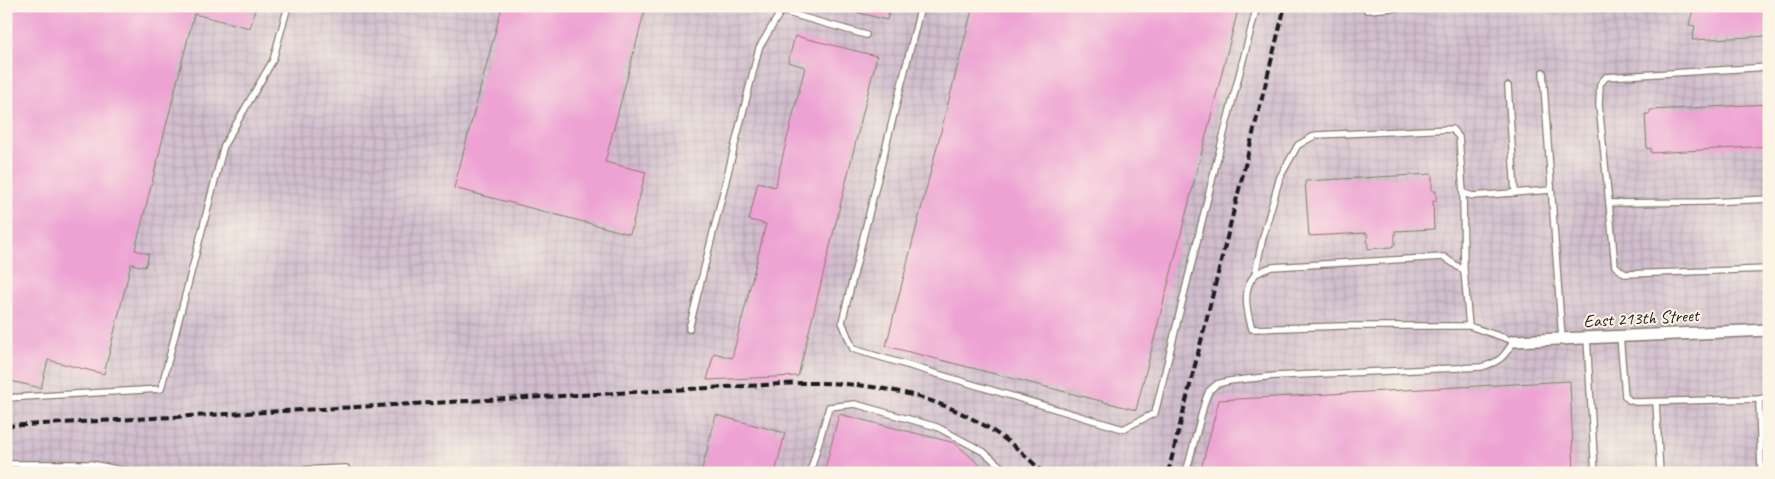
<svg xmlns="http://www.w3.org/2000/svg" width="1775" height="479" viewBox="0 0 1775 479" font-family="Caveat,sans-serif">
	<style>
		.industrial { fill: url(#industrial-grid) }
		.building { fill: #eda2d3 }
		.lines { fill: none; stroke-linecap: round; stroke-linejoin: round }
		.lane-casing { stroke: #867c6c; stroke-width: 8 }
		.street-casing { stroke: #867c6c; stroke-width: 14 }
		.lane { stroke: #fff; stroke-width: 5.5 }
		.street { stroke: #fff; stroke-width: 11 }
		.rail { stroke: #1c1c1c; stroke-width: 4; stroke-dasharray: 8 4; stroke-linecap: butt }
		.labels { text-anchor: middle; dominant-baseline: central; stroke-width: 4; stroke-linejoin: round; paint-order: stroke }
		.street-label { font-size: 18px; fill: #1c1c1c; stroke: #fcf5e5 }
	</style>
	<defs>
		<pattern id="industrial-grid" width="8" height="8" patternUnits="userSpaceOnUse" patternTransform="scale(1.25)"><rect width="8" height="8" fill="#d0bdcd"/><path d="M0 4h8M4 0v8" fill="none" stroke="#b2a2af"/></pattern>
	</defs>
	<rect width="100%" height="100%" fill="#fcf5e5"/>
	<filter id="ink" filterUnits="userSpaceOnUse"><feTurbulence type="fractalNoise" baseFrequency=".02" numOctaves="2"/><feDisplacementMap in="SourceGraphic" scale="10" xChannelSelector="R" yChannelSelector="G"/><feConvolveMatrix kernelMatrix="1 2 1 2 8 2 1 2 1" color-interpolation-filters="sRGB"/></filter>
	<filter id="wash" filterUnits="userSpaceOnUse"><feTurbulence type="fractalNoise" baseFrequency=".0096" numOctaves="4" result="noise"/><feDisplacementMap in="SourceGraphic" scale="20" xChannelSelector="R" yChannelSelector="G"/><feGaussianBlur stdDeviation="1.12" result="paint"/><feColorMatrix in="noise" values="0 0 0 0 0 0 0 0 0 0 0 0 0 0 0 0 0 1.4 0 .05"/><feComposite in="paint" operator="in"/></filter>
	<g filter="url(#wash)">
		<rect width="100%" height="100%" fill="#f0dcbb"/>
		<!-- industrial -->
		<rect class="industrial" x="6" y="6" width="1763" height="467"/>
		<g id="blocks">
			<!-- building -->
			<g class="building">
				<polygon points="6,6 256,6 250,28 194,14 135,250 149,254 145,267 131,264 104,374 48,360 41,388 6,380"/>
				<polygon points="502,6 646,6 605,162 646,172 630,234 454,188"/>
				<polygon points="848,6 891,6 887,20 848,10"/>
				<polygon points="973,6 1239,6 1136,410 886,346"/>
				<polygon points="1694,6 1769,6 1769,36 1692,40 1695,26 1689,25"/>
				<polygon points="795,36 877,56 798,376 707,380 714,353 732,358 766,224 749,220 758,182 775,187 805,67 788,62"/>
				<polygon points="1769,104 1769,146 1651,153 1651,148 1647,149 1645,114 1650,114 1650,110"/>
				<polygon points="1432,174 1432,191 1436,191 1436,201 1433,201 1434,229 1395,231 1395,244 1392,247 1368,249 1367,233 1309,236 1305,181"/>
				<polygon points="1570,381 1574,473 1200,473 1219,400"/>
				<polygon points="839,414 955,443 989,473 824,473"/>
				<polygon points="716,415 785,433 775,473 701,473"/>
			</g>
		</g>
	</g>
	<g filter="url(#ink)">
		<use href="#blocks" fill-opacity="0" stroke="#867c6c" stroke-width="1"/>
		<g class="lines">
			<!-- lane casing -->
			<g class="lane-casing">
				<g id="lane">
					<polyline points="921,6 842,322 853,349 1123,429 1155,413 1216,164 1257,6"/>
					<polyline points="1367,10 1417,6"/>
					<polyline points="781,11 866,35"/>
					<polyline points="1769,67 1606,77 1600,84 1599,105 1609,203 1708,202 1769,199"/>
					<polyline points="1543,72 1562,339"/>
					<polyline points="1508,86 1515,193"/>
					<polyline points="1463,193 1464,271"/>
					<polyline points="1609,203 1615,266 1625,274 1769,269"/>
					<polyline points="1255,274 1263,237 1280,177 1298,145 1316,135 1452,129 1459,137 1463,193 1473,196 1551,190"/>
					<polyline points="689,329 759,48 784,6"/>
					<polyline points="1620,336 1625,396 1629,400 1635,402 1759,399 1769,397"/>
					<polyline points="1587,338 1595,473"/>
					<polyline points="6,398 161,389 224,145 273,60 288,6"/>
					<polyline points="1759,399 1761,473"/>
					<polyline points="1656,402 1660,473"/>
					<polyline points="6,464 91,464 136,473"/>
					<polyline points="233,473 346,468 345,473"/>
					<polyline points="810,473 829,407 855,404 937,427 984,452 1008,473"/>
					<path d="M1186 473 1205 401 1209 391 1217 384 1229 381 1275 376 1481 367C1500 362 1503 358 1514 341L1469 326 1464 271 1444 257 1272 267C1267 269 1258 271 1254 276 1242 289 1247 313 1252 329L1343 326H1469"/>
				</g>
			</g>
			<!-- street casing -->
			<g class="street-casing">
				<polyline id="street" points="1514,341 1769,330"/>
			</g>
			<!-- lane -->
			<use href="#lane" class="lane"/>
			<!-- street -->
			<use href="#street" class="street"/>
			<!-- rail -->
			<g class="rail">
				<path d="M6 426 801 383C894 381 978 404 1043 473"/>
				<polyline points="1168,473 1285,6"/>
			</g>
		</g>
	</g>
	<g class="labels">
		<!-- street labels -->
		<g class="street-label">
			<text transform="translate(1641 318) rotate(-3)">East 213th Street</text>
		</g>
	</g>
	<!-- margin -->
	<rect width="1775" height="479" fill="none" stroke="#fcf5e5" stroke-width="25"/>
</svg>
